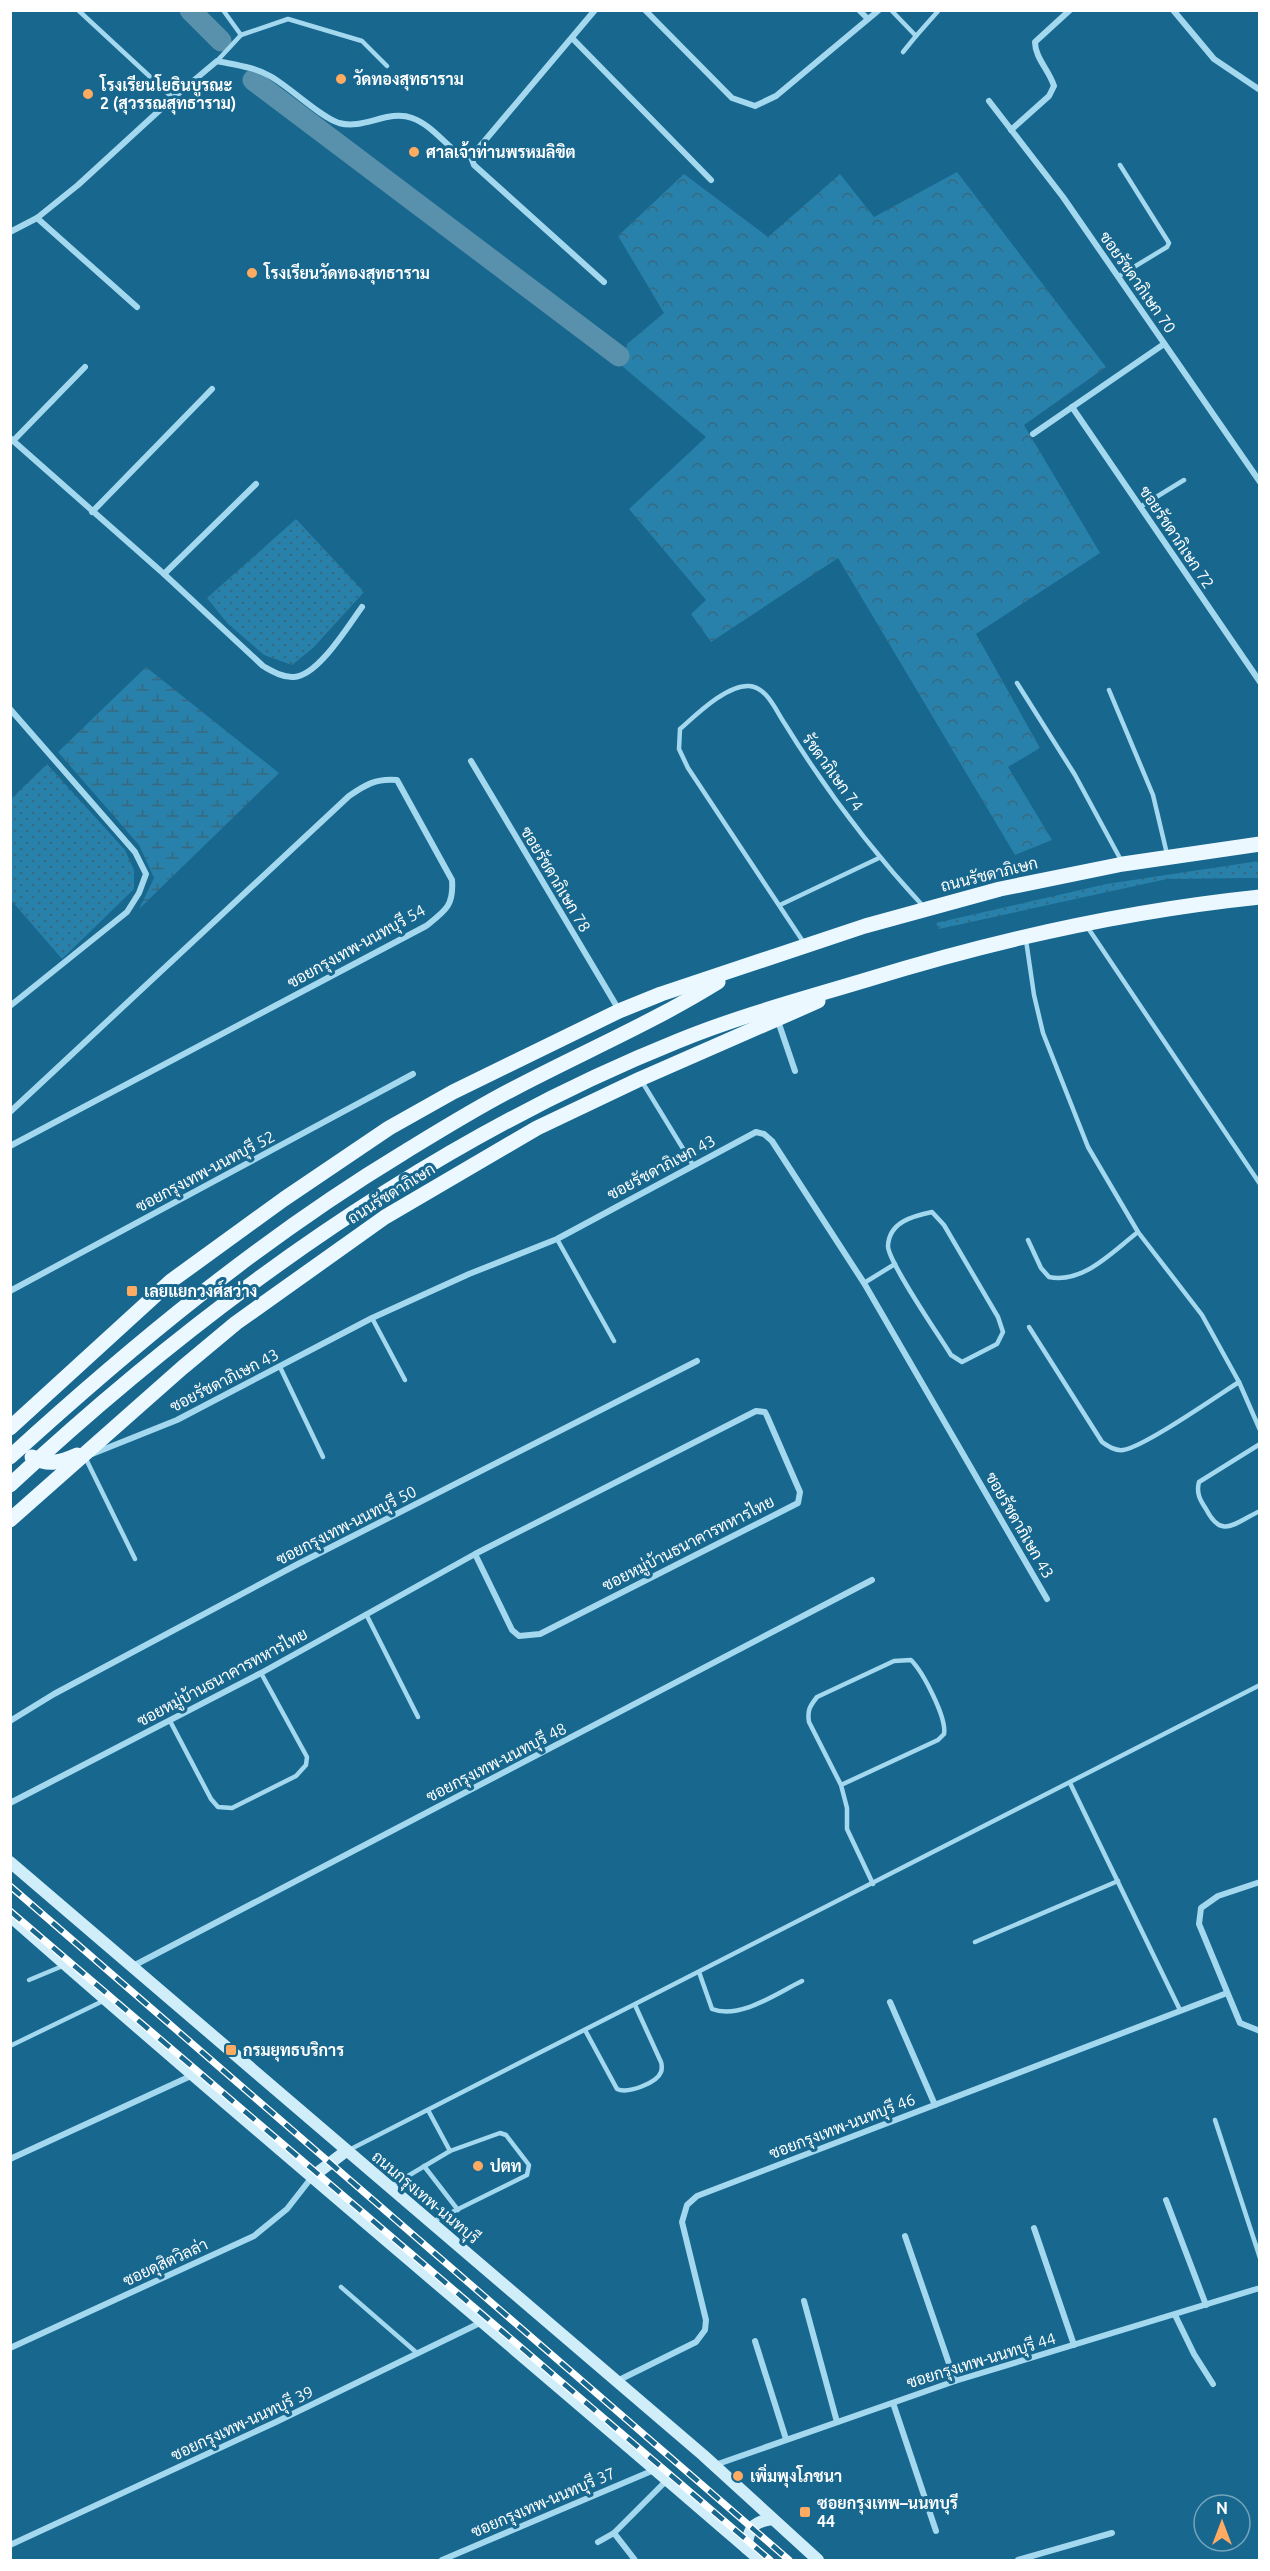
<svg xmlns="http://www.w3.org/2000/svg" width="1270" height="2571" viewBox="0 0 1270 2571" font-family="Ubuntu,Sarabun,sans-serif">
	<style>
		.green { fill: url(#green-dots) }
		.forest { fill: url(#forest-crowns) }
		.wetland { fill: url(#wetland-marsh) }
		.lines { fill: none; stroke-linecap: round; stroke-linejoin: round }
		.canal { stroke: #5990ab; stroke-width: 21 }
		.service { stroke: #a3d8ef; stroke-width: 4.5 }
		.minor { stroke: #a3d8ef; stroke-width: 6 }
		.secondary { stroke: #d0edfa; stroke-width: 12 }
		.primary { stroke: #ebf8ff; stroke-width: 15 }
		.rail-casing { stroke: #fff; stroke-width: 7 }
		.rail { stroke: #17678e; stroke-width: 4.5; stroke-dasharray: 14; stroke-linecap: butt }
		.poi-dot { fill: #ffab61; stroke: #17678e; stroke-width: 2 }
		.labels { text-anchor: middle; dominant-baseline: central; stroke-width: 6; stroke-linejoin: round; paint-order: stroke }
		.poi-label { font-size: 16px; font-weight: bold; fill: #fff; stroke: #17678e; text-anchor: start }
		.street-label { font-size: 16px; fill: #fff; stroke: #17678e }
	</style>
	<defs>
		<pattern id="green-dots" width="8" height="8" patternUnits="userSpaceOnUse" patternTransform="scale(1.5)"><rect width="8" height="8" fill="#2781aa"/><path d="M2 2h.1M6 6h.1" fill="none" stroke="#386980" stroke-width="1.8" stroke-linecap="round"/></pattern>
		<pattern id="forest-crowns" width="20" height="18" patternUnits="userSpaceOnUse" patternTransform="scale(1.5)"><rect width="20" height="18" fill="#2781aa"/><path d="M2 6a3 3 0 1 1 6 0M12 15a3 3 0 1 1 6 0" fill="none" stroke="#386980"/></pattern>
		<pattern id="wetland-marsh" width="20" height="14" patternUnits="userSpaceOnUse" patternTransform="scale(1.5)"><rect width="20" height="14" fill="#2781aa"/><path d="M1 5h8M5 5V1M11 12h8M15 12V8" fill="none" stroke="#386980"/></pattern>
	</defs>
	<rect width="100%" height="100%" fill="#17678e"/>
	<!-- green -->
	<g class="green">
		<polygon points="296,519 364,592 313,648 292,665 264,655 227,623 207,598"/>
		<polygon points="47,764 125,850 134,870 134,889 62,959 11,900 11,799"/>
		<polygon points="1259,861 1259,878 1167,879 939,929 936,923 1106,884"/>
	</g>
	<!-- forest -->
	<polygon class="forest" points="957,172 1106,367 1024,425 1100,553 976,634 1040,748 1008,767 1052,840 1015,855 838,558 711,642 691,614 706,600 629,509 706,437 622,366 627,344 664,313 618,236 684,174 768,237 840,174 874,217"/>
	<!-- wetland -->
	<polygon class="wetland" points="146,667 279,773 139,909 154,878 139,845 58,752"/>
	<g class="lines">
		<!-- canal -->
		<g class="canal">
			<polyline points="190,10 221,41"/>
			<polyline points="253,80 619,356"/>
		</g>
		<!-- service -->
		<g class="service">
			<polyline points="78,10 173,98"/>
			<polyline points="891,10 916,36 939,10"/>
			<polyline points="241,35 288,19 362,41 387,66"/>
			<polyline points="903,52 916,36"/>
			<polyline points="217,61 241,35 223,10"/>
			<polyline points="1119,276 1167,247 1169,243 1120,165"/>
			<polyline points="1140,507 1184,480"/>
			<polyline points="1017,683 1075,775 1122,862"/>
			<polyline points="1109,690 1153,795 1167,854"/>
			<polyline points="780,905 879,858"/>
			<polyline points="1088,928 1260,1184"/>
			<polyline points="1026,940 1034,995 1043,1033 1088,1147 1138,1232 1202,1315 1239,1382 1260,1430"/>
			<path d="M804 943 688 768 679 749 680 729C696 715 726 685 749 686 767 687 776 711 785 724 825 789 872 851 923 906"/>
			<polyline points="641,1080 693,1165"/>
			<path d="M932 1212 944 1225 998 1317 1003 1332 997 1344 962 1362 951 1355C940 1337 888 1262 888 1246 889 1222 913 1216 932 1212Z"/>
			<polyline points="557,1239 614,1341"/>
			<path d="M1028 1240 1041 1268 1049 1277C1083 1284 1112 1252 1138 1232"/>
			<polyline points="864,1283 895,1264"/>
			<polyline points="372,1318 405,1380"/>
			<path d="M1029 1327 1102 1442C1108 1446 1115 1451 1123 1450 1144 1447 1217 1396 1239 1382"/>
			<polyline points="280,1367 323,1457"/>
			<path d="M1260 1444 1199 1482C1196 1493 1200 1500 1206 1509 1222 1540 1234 1523 1260 1511"/>
			<polyline points="85,1457 135,1559"/>
			<polyline points="366,1614 418,1717"/>
			<polyline points="170,1721 211,1799 218,1807 232,1808 296,1776 306,1765 307,1757 261,1673"/>
			<polyline points="1070,1783 1180,2010"/>
			<path d="M841 1785 938 1740 944 1734C947 1718 923 1672 911 1660L894 1661 817 1697C810 1706 807 1710 809 1722L841 1785 847 1808V1829L873 1884"/>
			<polyline points="975,1942 1118,1881"/>
			<path d="M699 1972 712 2009C740 2020 777 1993 802 1981"/>
			<polyline points="29,1980 65,1965"/>
			<path d="M585 2030 617 2089C628 2094 657 2083 661 2072 662 2070 662 2064 661 2062L635 2005"/>
			<polyline points="10,2046 105,2000"/>
			<polyline points="428,2110 450,2151 500,2133 506,2135 529,2165 527,2175 432,2222"/>
			<polyline points="1215,2120 1260,2258"/>
			<polyline points="349,2150 1260,1685"/>
			<polyline points="424,2166 458,2210"/>
			<polyline points="391,2186 450,2151"/>
			<polyline points="341,2287 417,2353"/>
		</g>
		<!-- minor -->
		<g class="minor">
			<polyline points="645,10 732,98 755,106 776,96 879,10"/>
			<polyline points="859,10 867,18"/>
			<polyline points="1173,10 1214,59 1260,90"/>
			<polyline points="572,38 711,180"/>
			<polyline points="989,101 1063,197 1260,482"/>
			<path d="M1011 130 1049 96 1054 86C1049 70 1035 58 1035 42L1070 10"/>
			<polyline points="471,157 474,165 604,282"/>
			<polyline points="37,218 137,307"/>
			<path d="M10 232 37 218 78 185 173 98 217 61C236 65 254 67 270 76 290 87 320 117 339 123 364 130 388 109 412 118 432 125 445 145 463 157H471L595 10"/>
			<polyline points="1072,407 1260,682"/>
			<polyline points="1033,434 1164,344"/>
			<path d="M10 438 164 574 263 666C272 671 283 678 294 677 318 676 348 626 362 607"/>
			<polyline points="13,441 85,367"/>
			<polyline points="92,512 212,389"/>
			<polyline points="164,574 256,484"/>
			<polyline points="10,709 135,852 146,874 139,893 127,912 10,1006"/>
			<polyline points="471,761 619,1010"/>
			<polyline points="778,1021 795,1071"/>
			<path d="M10 1112 349 796C365 785 376 778 397 780L452 880C454 906 445 911 426 926L10 1146"/>
			<polyline points="10,1291 413,1074"/>
			<polyline points="92,1454 177,1420 372,1318 469,1274 557,1239 756,1132 764,1134 772,1141 864,1283 1047,1599"/>
			<polyline points="10,1721 54,1694 298,1564 697,1361"/>
			<polyline points="10,1803 261,1673 475,1554 756,1411 765,1412 767,1416 800,1492 798,1503 540,1634 519,1636 512,1630 475,1554"/>
			<polyline points="1260,1882 1218,1896 1201,1908 1199,1924 1240,2023 1260,2031"/>
			<polyline points="133,1966 872,1580"/>
			<polyline points="890,2002 935,2105"/>
			<polyline points="10,2159 193,2075"/>
			<polyline points="1166,2200 1206,2305"/>
			<polyline points="1034,2228 1074,2345"/>
			<polyline points="905,2236 955,2381"/>
			<polyline points="804,2301 837,2422"/>
			<polyline points="1175,2315 1194,2354 1213,2384"/>
			<polyline points="755,2341 786,2439"/>
			<polyline points="10,2348 254,2236 287,2209 312,2177"/>
			<polyline points="617,2381 696,2342 705,2330 706,2320 682,2222 687,2205 697,2196 1227,1993"/>
			<polyline points="893,2403 936,2531"/>
			<polyline points="715,2465 955,2381 1260,2288"/>
			<polyline points="598,2542 614,2533"/>
			<polyline points="10,2545 276,2422 482,2322"/>
			<polyline points="442,2560 654,2470"/>
			<polyline points="635,2560 614,2533 667,2480"/>
			<polyline points="1018,2560 1112,2533"/>
		</g>
		<!-- secondary -->
		<g class="secondary">
			<polyline points="10,1862 703,2455 818,2560"/>
			<path d="M10 1916C257 2134 511 2344 760 2560"/>
			<polyline points="312,2177 346,2151"/>
			<path d="M746 2548C749 2528 752 2522 772 2519"/>
		</g>
		<!-- primary -->
		<g class="primary">
			<polyline points="10,1428 171,1281 284,1199 389,1128 453,1092 619,1011 661,994 865,926 1000,889 1123,864 1260,844"/>
			<path d="M10 1457C133 1345 261 1239 403 1153 439 1131 476 1108 513 1089 581 1053 652 1023 718 982"/>
			<path d="M32 1457C49 1466 61 1462 77 1455"/>
			<path d="M10 1485C206 1303 429 1141 678 1041 739 1016 803 999 866 980 995 940 1125 911 1260 897"/>
			<polyline points="10,1520 182,1368 236,1323 385,1217 537,1128 640,1079 818,1001"/>
		</g>
		<!-- rail casing -->
		<g class="rail-casing">
			<g id="rail">
				<polyline points="10,1886 789,2560"/>
				<polyline points="10,1911 770,2560"/>
			</g>
		</g>
		<!-- rail -->
		<use href="#rail" class="rail"/>
	</g>
	<!-- markers -->
	<g class="poi-dot">
		<circle cx="341" cy="79" r="6"/>
		<circle cx="88" cy="94" r="6"/>
		<circle cx="414" cy="152" r="6"/>
		<circle cx="252" cy="273" r="6"/>
		<rect x="126" y="1285" width="12" height="12" rx="3"/>
		<rect x="225" y="2044" width="12" height="12" rx="3"/>
		<circle cx="478" cy="2166" r="6"/>
		<circle cx="738" cy="2476" r="6"/>
		<rect x="799" y="2506" width="12" height="12" rx="3"/>
	</g>
	<g class="labels">
		<!-- poi labels -->
		<g class="poi-label">
			<text x="353" y="79">วัดทองสุทธาราม</text>
			<text x="100" y="85">โรงเรียนโยธินบูรณะ<tspan x="100" dy="18">2 (สุวรรณสุทธาราม)</tspan></text>
			<text x="426" y="152">ศาลเจ้าท่านพรหมลิขิต</text>
			<text x="264" y="273">โรงเรียนวัดทองสุทธาราม</text>
			<text x="144" y="1291">เลยแยกวงศ์สว่าง</text>
			<text x="243" y="2050">กรมยุทธบริการ</text>
			<text x="490" y="2166">ปตท</text>
			<text x="750" y="2476">เพิ่มพุงโภชนา</text>
			<text x="817" y="2503">ซอยกรุงเทพ–นนทบุรี<tspan x="817" dy="18">44</tspan></text>
		</g>
		<!-- street labels -->
		<g class="street-label">
			<text transform="translate(1138 282) rotate(55)">ซอยรัชดาภิเษก 70</text>
			<text transform="translate(1177 537) rotate(56)">ซอยรัชดาภิเษก 72</text>
			<text transform="translate(833 772) rotate(54)">รัชดาภิเษก 74</text>
			<text transform="translate(989 874) rotate(-14)">ถนนรัชดาภิเษก</text>
			<text transform="translate(556 879) rotate(59)">ซอยรัชดาภิเษก 78</text>
			<text transform="translate(356 946) rotate(-29)">ซอยกรุงเทพ-นนทบุรี 54</text>
			<text transform="translate(661 1167) rotate(-28)">ซอยรัชดาภิเษก 43</text>
			<text transform="translate(205 1171) rotate(-28)">ซอยกรุงเทพ-นนทบุรี 52</text>
			<text transform="translate(391 1193) rotate(-32)">ถนนรัชดาภิเษก</text>
			<text transform="translate(224 1380) rotate(-27)">ซอยรัชดาภิเษก 43</text>
			<text transform="translate(346 1525) rotate(-27)">ซอยกรุงเทพ-นนทบุรี 50</text>
			<text transform="translate(1020 1525) rotate(60)">ซอยรัชดาภิเษก 43</text>
			<text transform="translate(688 1543) rotate(-27)">ซอยหมู่บ้านธนาคารทหารไทย</text>
			<text transform="translate(222 1677) rotate(-28)">ซอยหมู่บ้านธนาคารทหารไทย</text>
			<text transform="translate(496 1762) rotate(-27)">ซอยกรุงเทพ-นนทบุรี 48</text>
			<text transform="translate(842 2126) rotate(-21)">ซอยกรุงเทพ-นนทบุรี 46</text>
			<text transform="translate(426 2197) rotate(40)">ถนนกรุงเทพ-นนทบุรี</text>
			<text transform="translate(165 2262) rotate(-25)">ซอยดุสิตวิลล่า</text>
			<text transform="translate(981 2360) rotate(-17)">ซอยกรุงเทพ-นนทบุรี 44</text>
			<text transform="translate(242 2423) rotate(-25)">ซอยกรุงเทพ-นนทบุรี 39</text>
			<text transform="translate(543 2502) rotate(-23)">ซอยกรุงเทพ-นนทบุรี 37</text>
		</g>
	</g>
	<!-- border -->
	<rect width="1270" height="2571" fill="none" stroke="#ffffff" stroke-width="24"/>
	<!-- north arrow -->
	<g transform="translate(1222 2523)"><circle r="28" fill="#17678e" stroke="#74a4bb" stroke-width="1.5"/>
	<path d="M0-4.5L10 22L0 15L-10 22Z" fill="#ffab61"/>
	<text y="-9" font-size="16" font-weight="bold" text-anchor="middle" fill="#ffffff">N</text>
	</g>
</svg>
